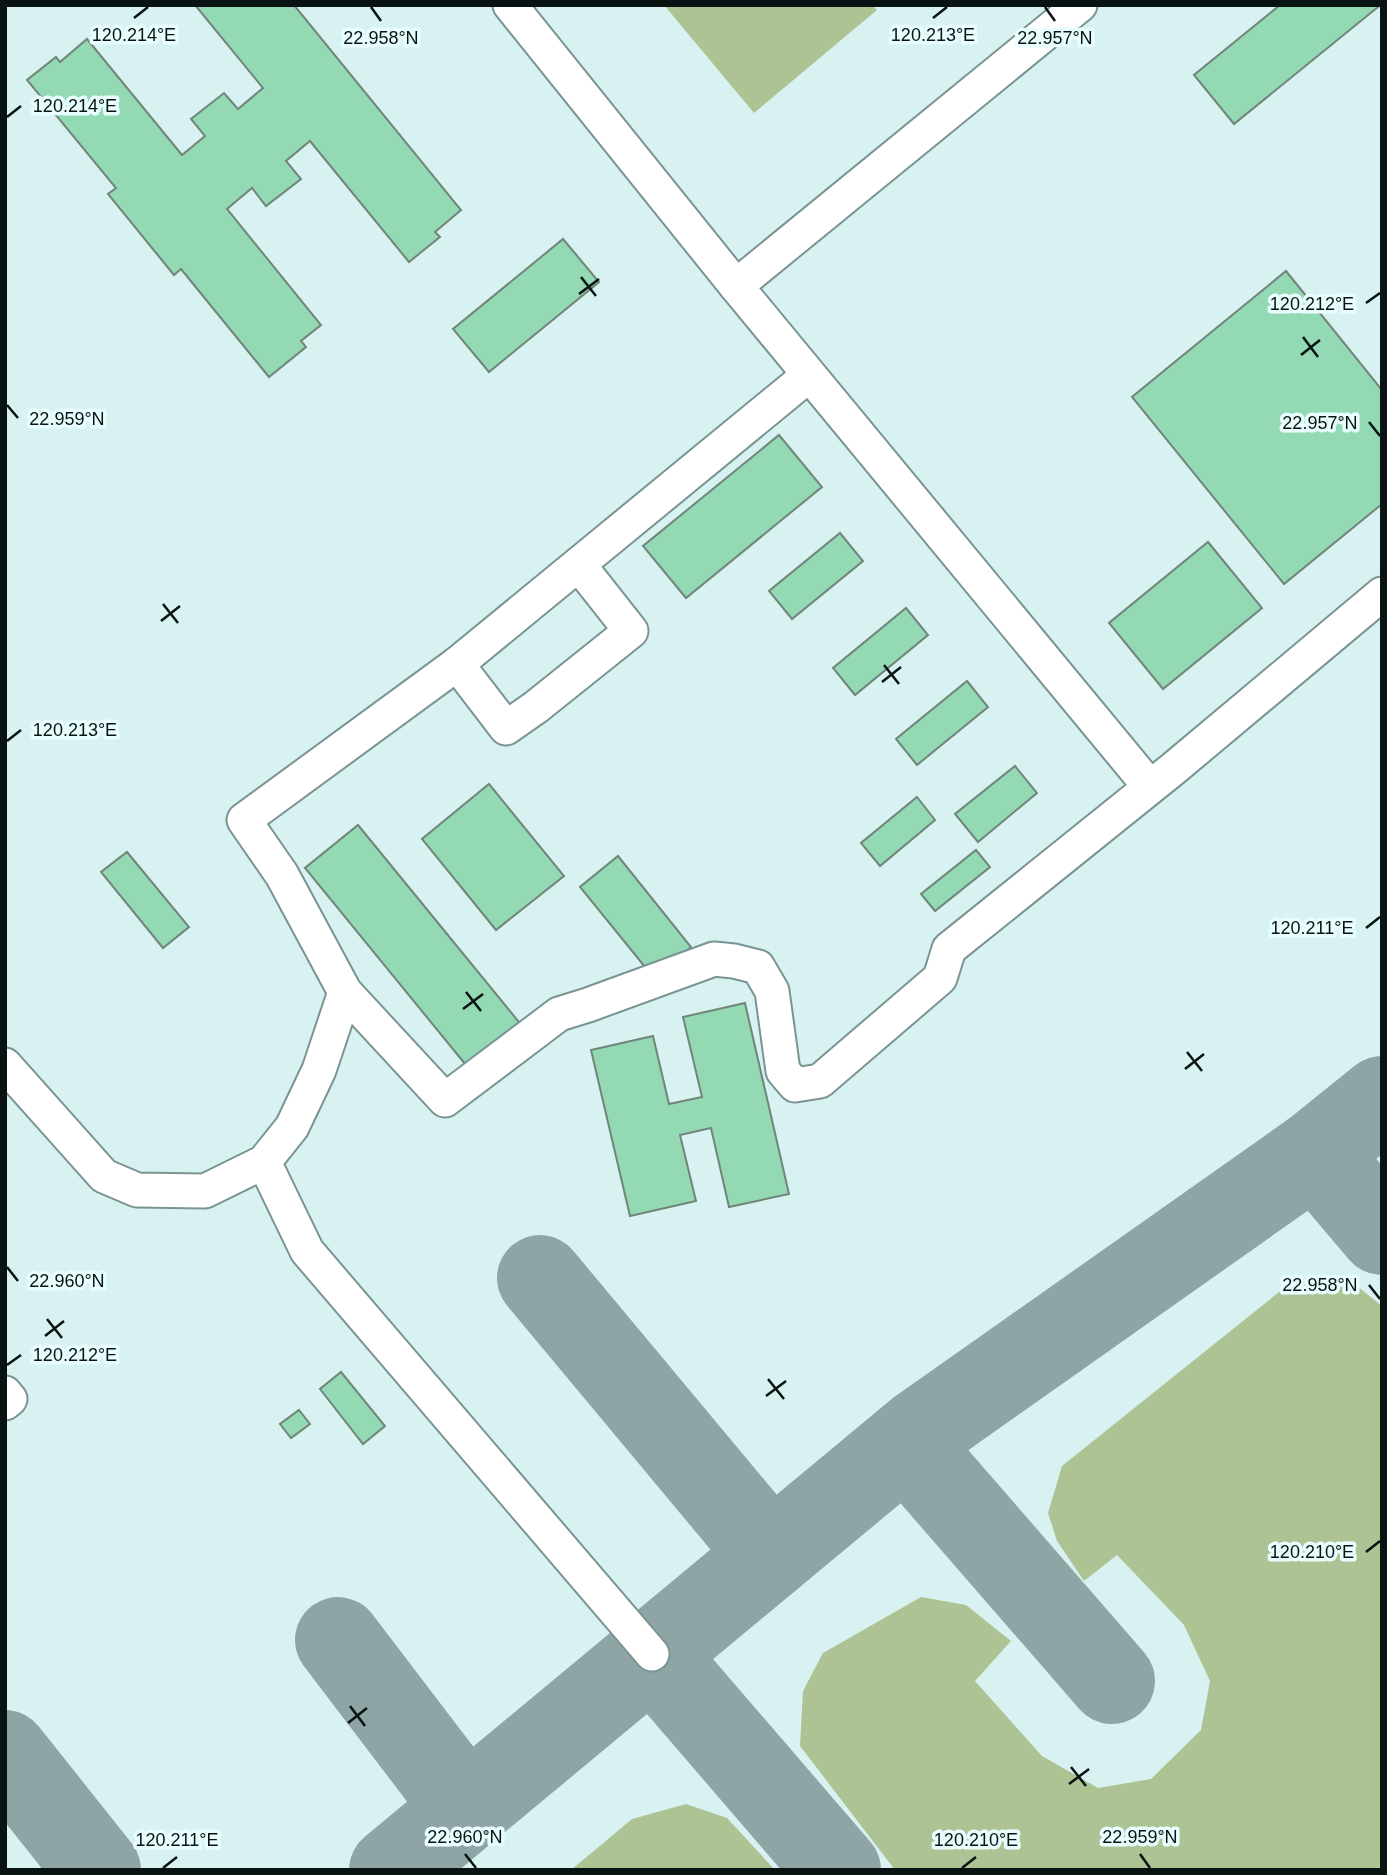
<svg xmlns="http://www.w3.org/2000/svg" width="1387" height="1875" viewBox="0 0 1387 1875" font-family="Helvetica,sans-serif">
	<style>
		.green { fill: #aec394 }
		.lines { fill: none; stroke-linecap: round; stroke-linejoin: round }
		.taxiway { stroke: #8fa4a4; stroke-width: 86 }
		.building { fill: #92d9b4; stroke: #71857a; stroke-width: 2 }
		.minor-casing { stroke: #7a9493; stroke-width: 37 }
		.minor { stroke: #fff; stroke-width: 33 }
		.ticks { fill: none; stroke: #091313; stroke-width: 2.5 }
		.ticks-label { font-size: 18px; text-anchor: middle; fill: #091313; stroke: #e8fefe; stroke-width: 7; stroke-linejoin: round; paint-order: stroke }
	</style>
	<rect width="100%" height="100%" fill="#d7f2f1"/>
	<!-- green -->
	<g class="green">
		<polygon points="664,5 872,5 877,10 754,113"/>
		<polygon points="1289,1284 1357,1286 1382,1306 1382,1870 895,1870 800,1746 803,1691 823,1653 921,1597 966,1605 1011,1641 975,1681 1042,1756 1098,1788 1151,1779 1201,1730 1210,1681 1184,1625 1117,1555 1084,1581 1057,1541 1048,1513 1062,1466"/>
		<polygon points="686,1804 727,1818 775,1870 571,1870 632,1819"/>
	</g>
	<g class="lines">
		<!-- taxiway -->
		<g class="taxiway">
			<polyline points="1315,1153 1382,1232"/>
			<polyline points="540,1278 771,1555"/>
			<polyline points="906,1444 1112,1681"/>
			<polyline points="338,1640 466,1808"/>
			<polyline points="652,1654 838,1870"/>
			<polyline points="5,1753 98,1870"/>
			<polyline points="392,1870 918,1433 1315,1153 1382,1099"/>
		</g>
	</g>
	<!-- building -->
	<g class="building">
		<polygon points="195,5 294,5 461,210 435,232 440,237 409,262 310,141 286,161 301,179 266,206 252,188 227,209 321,325 301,341 306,347 269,377 181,269 174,275 108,194 116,188 27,80 56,57 60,62 87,39 182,155 205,136 191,119 224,93 238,109 263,88"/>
		<polygon points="1280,5 1376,5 1378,7 1234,124 1194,75"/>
		<polygon points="563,239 599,282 489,372 453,329"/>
		<polygon points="1286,271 1382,390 1382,504 1284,584 1132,397"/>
		<polygon points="779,435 822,487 686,598 643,546"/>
		<polygon points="840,533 863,561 792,619 769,591"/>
		<polygon points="1208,542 1262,608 1163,689 1109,623"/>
		<polygon points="906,608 928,635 855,695 833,668"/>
		<polygon points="967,681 988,707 917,765 896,739"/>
		<polygon points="1015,766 1037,793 978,842 955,814"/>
		<polygon points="489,784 564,876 496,930 422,839"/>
		<polygon points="917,797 935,820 880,866 861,843"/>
		<polygon points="358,825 523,1027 470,1070 305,868"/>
		<polygon points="976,850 990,867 935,911 921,894"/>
		<polygon points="127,852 189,927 163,948 101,872"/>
		<polygon points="618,856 691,947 654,978 580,887"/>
		<polygon points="745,1003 789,1194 729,1207 711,1128 680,1135 696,1201 630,1216 591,1050 653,1036 669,1104 702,1097 683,1017"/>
		<polygon points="341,1372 385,1426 363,1444 320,1389"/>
		<polygon points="299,1410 310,1424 291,1438 280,1424"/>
	</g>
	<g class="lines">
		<!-- minor casing -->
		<g class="minor-casing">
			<g id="minor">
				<polyline points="510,5 736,286 1150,787"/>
				<polyline points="736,286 1080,5"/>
				<polyline points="579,565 631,631 536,707 506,728 457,664 244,820 282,875 345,992 445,1100 559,1014 588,1005 714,959 734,961 758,967 772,991 783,1071 795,1085 820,1081 940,978 949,949 1173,769 1382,594"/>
				<polyline points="457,664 809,375"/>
				<polyline points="5,1065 104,1176 137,1190 205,1191 264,1162 292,1127 319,1070 345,992"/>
				<polyline points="264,1162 307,1251 652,1654"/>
				<polyline points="5,1393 10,1399 5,1403"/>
			</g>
		</g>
		<!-- minor -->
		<use href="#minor" class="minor"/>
	</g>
	<!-- ticks -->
	<path class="ticks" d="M371 7 381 21M1045 7 1055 21M134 18 148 7M933 18 947 7M7 117 21 106M581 277 596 296M579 294 599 279M1366 303 1380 293M1303 337 1318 357M1301 355 1320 340M7 405 18 418M1369 422 1380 436M163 604 178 623M161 621 180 606M884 665 899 684M882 682 901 667M7 741 21 730M1366 928 1380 917M466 992 481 1011M463 1009 483 994M1187 1052 1202 1071M1185 1069 1204 1054M7 1267 18 1281M1369 1285 1380 1299M47 1319 62 1338M45 1336 64 1321M7 1365 21 1355M768 1379 784 1399M766 1396 786 1381M1366 1552 1380 1541M350 1706 365 1726M348 1723 367 1708M1071 1767 1086 1786M1069 1784 1089 1769M465 1854 476 1868M1140 1854 1150 1868M163 1868 177 1857M962 1868 976 1857"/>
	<g class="ticks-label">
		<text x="134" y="41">120.214°E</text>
		<text x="933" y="41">120.213°E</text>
		<text x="381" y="44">22.958°N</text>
		<text x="1055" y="44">22.957°N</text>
		<text x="75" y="112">120.214°E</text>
		<text x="1312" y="310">120.212°E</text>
		<text x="67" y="425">22.959°N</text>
		<text x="1320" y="429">22.957°N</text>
		<text x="75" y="736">120.213°E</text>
		<text x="1312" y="934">120.211°E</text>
		<text x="67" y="1287">22.960°N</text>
		<text x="1320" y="1291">22.958°N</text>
		<text x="75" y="1361">120.212°E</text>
		<text x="1312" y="1558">120.210°E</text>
		<text x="465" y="1843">22.960°N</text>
		<text x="1140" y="1843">22.959°N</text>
		<text x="177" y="1846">120.211°E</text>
		<text x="976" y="1846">120.210°E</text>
	</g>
	<!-- border -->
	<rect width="1387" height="1875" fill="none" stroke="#091313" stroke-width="14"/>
</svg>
